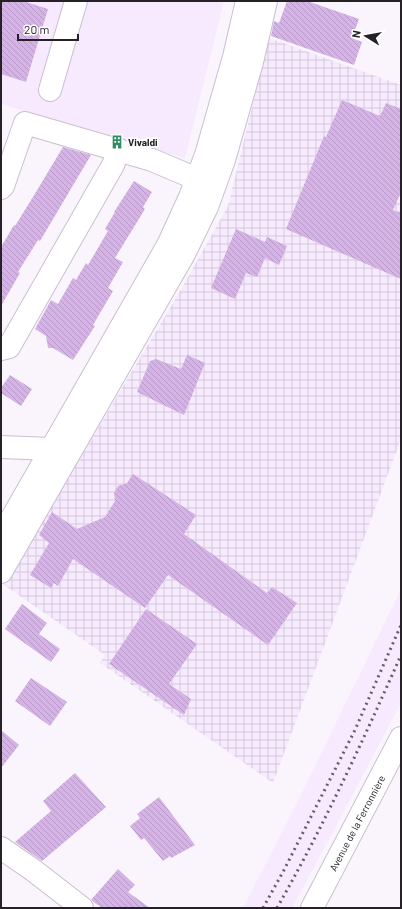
<svg xmlns="http://www.w3.org/2000/svg" width="402" height="909" viewBox="0 0 402 909" font-family="Barlow,sans-serif">
	<style>
		.built { fill: #f7eafe }
		.industrial { fill: url(#industrial-grid) }
		.building { fill: url(#building-back-hatch) }
		.lines { fill: none; stroke-linecap: round; stroke-linejoin: round }
		.minor-casing { stroke: #cabfd0; stroke-width: 24 }
		.major-casing { stroke: #cabfd0; stroke-width: 24 }
		.minor { stroke: #fff; stroke-width: 22 }
		.major { stroke: #fff; stroke-width: 22 }
		.rail { stroke: #635e65; stroke-width: 3; stroke-dasharray: 2 4; stroke-linecap: butt }
		.labels { text-anchor: middle; dominant-baseline: central; stroke-width: 4; stroke-linejoin: round; paint-order: stroke }
		.poi-label { font-size: 10px; font-weight: bold; fill: #252127; stroke: #fff; text-anchor: start }
		.street-label { font-size: 10px; fill: #252127; stroke: #fff }
	</style>
	<defs>
		<pattern id="industrial-grid" width="8" height="8" patternUnits="userSpaceOnUse"><rect width="8" height="8" fill="#f7eafe"/><path d="M0 4h8M4 0v8" fill="none" stroke="#d4c8da"/></pattern>
		<pattern id="building-back-hatch" width="6" height="6" patternUnits="userSpaceOnUse"><rect width="6" height="6" fill="#d5b3e7"/><path d="M-1 5l2 2M0 0l6 6M5-1l2 2" fill="none" stroke="#b79ac6"/></pattern>
	</defs>
	<rect width="100%" height="100%" fill="#faf5fd"/>
	<!-- built -->
	<g class="built">
		<polygon points="1,1 224,1 185,158 1,104"/>
		<polygon points="401,589 401,703 339,821 292,908 243,908 299,799"/>
	</g>
	<!-- industrial -->
	<polygon class="industrial" points="269,38 401,85 401,439 273,783 100,663 105,655 4,585 179,293 228,206"/>
	<!-- building -->
	<g class="building">
		<polygon points="1,1 23,1 48,9 26,82 1,74"/>
		<polygon points="287,1 307,1 359,19 352,38 362,42 354,65 271,36 274,21 279,23"/>
		<polygon points="342,100 380,116 386,103 401,109 401,192 393,210 401,213 401,279 286,229 324,136 326,137"/>
		<polygon points="63,147 91,155 40,241 38,240 18,272 20,273 1,306 1,247 14,225 15,226 36,192"/>
		<polygon points="134,181 152,192 143,207 145,209 115,258 123,262 108,288 113,291 93,325 95,326 73,360 53,348 48,348 46,336 35,329 51,300 58,304 73,278 76,280 86,263 88,265 108,231 105,229 115,212 114,212"/>
		<polygon points="236,229 265,242 267,237 287,246 279,265 265,258 257,277 246,273 235,299 211,288"/>
		<polygon points="187,355 205,363 184,415 137,392 150,361 156,359 181,369"/>
		<polygon points="10,375 32,389 21,406 1,393 1,388"/>
		<polygon points="133,474 196,515 184,534 267,593 272,587 297,603 268,645 168,575 145,608 73,559 58,586 54,583 51,588 30,575 49,543 39,535 52,512 77,529 105,517 115,501 114,493 118,486 127,483"/>
		<polygon points="22,604 47,623 39,634 60,649 51,662 5,629"/>
		<polygon points="146,609 197,644 169,684 191,699 184,715 109,664"/>
		<polygon points="31,678 67,702 50,726 15,701"/>
		<polygon points="1,730 19,745 1,768"/>
		<polygon points="75,773 106,807 42,861 15,842 51,811 43,801"/>
		<polygon points="159,797 195,845 171,858 170,856 163,861 144,838 141,840 130,826 140,818 137,814"/>
		<polygon points="118,869 135,885 128,892 150,908 102,908 91,900"/>
	</g>
	<g class="lines">
		<!-- minor casing -->
		<g class="minor-casing">
			<g id="minor">
				<polyline points="50,90 76,1"/>
				<polyline points="1,188 3,186 25,123 152,160 197,179"/>
				<polyline points="1,349 9,347 113,165 119,150"/>
				<polyline points="1,447 51,449 67,457"/>
				<polyline points="1,848 33,870 82,908"/>
				<polyline points="312,908 401,738"/>
			</g>
		</g>
		<!-- major casing -->
		<g class="major-casing">
			<g id="major">
				<polyline points="1,537 168,245 190,197 206,155 234,57 247,1"/>
				<polyline points="1,572 184,254 207,207 224,160 252,62 266,1"/>
			</g>
		</g>
		<!-- minor -->
		<use href="#minor" class="minor"/>
		<!-- major -->
		<use href="#major" class="major"/>
		<!-- rail -->
		<g class="rail">
			<polyline points="263,908 284,870 355,730 401,625"/>
			<path d="M277 908C323 827 363 741 401 655"/>
		</g>
	</g>
	<!-- icons -->
	<defs>
		<g id="building-bare" transform="scale(1.08)"><path d="M-4-6H4V6H1V3H-1V6H-4ZM-2.5-4.3h1.7v1.8h-1.7ZM.8-4.3h1.7v1.8H.8ZM-2.5-1h1.7V.8h-1.7ZM.8-1h1.7V.8H.8Z" fill="#318c63" stroke="#fff" stroke-width="2.5" paint-order="stroke"/></g>
	</defs>
	<g fill-rule="evenodd">
		<use href="#building-bare" x="117" y="142"/>
	</g>
	<g class="labels">
		<!-- poi labels -->
		<g class="poi-label">
			<text x="128" y="142">Vivaldi</text>
		</g>
		<!-- street labels -->
		<g class="street-label">
			<text transform="translate(357 823) rotate(-62)">Avenue de la Ferronnière</text>
		</g>
	</g>
	<!-- border -->
	<rect width="402" height="909" fill="none" stroke="#252127" stroke-width="4"/>
	<!-- north arrow -->
	<g transform="translate(366 36) rotate(281)" stroke="#ffffff" stroke-width="3" paint-order="stroke">
	<path d="M0-3L7 15L0 10L-7 15Z" fill="#252127"/>
	<text y="-6" font-size="11" font-weight="bold" text-anchor="middle" fill="#252127">N</text>
	</g>
	<!-- scale -->
	<path d="M18 34v6h60v-6" fill="none" stroke="#252127" stroke-width="2"/>
	<text x="24" y="34" font-size="12" fill="#252127" stroke="#ffffff" stroke-width="3" paint-order="stroke">20 m</text>
</svg>
